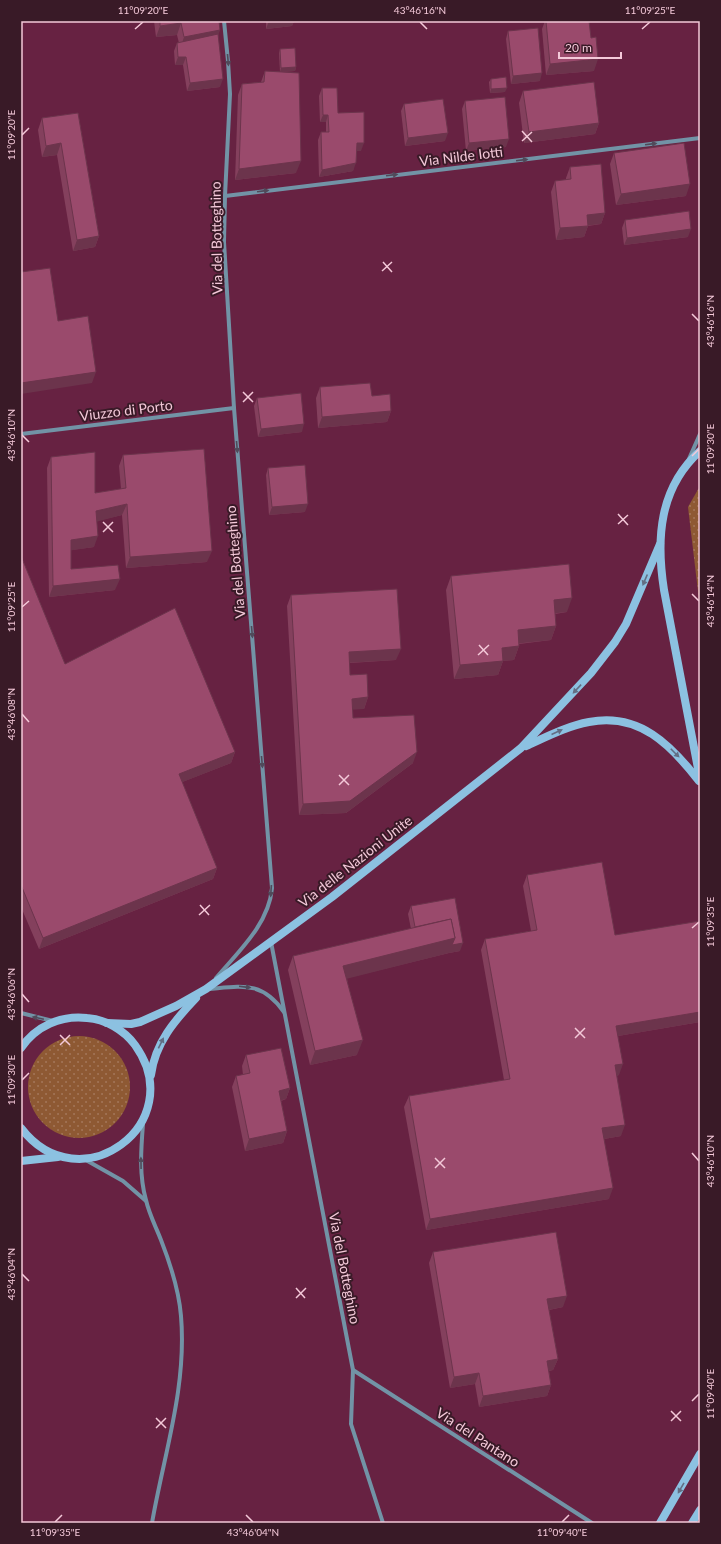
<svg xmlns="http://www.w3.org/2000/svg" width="721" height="1544" viewBox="0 0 721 1544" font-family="Lato,sans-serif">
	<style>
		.green { fill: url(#green-dots) }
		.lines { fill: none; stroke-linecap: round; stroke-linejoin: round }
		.street { stroke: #7293a6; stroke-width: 4 }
		.secondary { stroke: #8cc1e1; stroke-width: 8 }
		.wall { fill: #84405d }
		.shaded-wall { fill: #6c344c }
		.building { fill: #9a4a6c; stroke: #6c344c }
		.oneway { fill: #504a5a }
		.oneway2 { fill: #626e84 }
		.ticks { fill: none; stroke: #f4c9d9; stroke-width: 1.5 }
		.labels { text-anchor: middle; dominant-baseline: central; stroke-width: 4; stroke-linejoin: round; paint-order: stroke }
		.street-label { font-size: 14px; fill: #f4c9d9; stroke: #391a27 }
		.neatline { fill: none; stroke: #f4c9d9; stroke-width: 1.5 }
		.ticks-label { font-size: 10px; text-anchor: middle; fill: #f4c9d9 }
	</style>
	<defs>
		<pattern id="green-dots" width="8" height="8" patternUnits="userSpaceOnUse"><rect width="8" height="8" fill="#8e5933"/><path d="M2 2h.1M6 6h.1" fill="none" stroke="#a4775a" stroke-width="1.8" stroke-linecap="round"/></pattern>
	</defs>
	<rect width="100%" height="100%" fill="#672242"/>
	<!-- green -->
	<g class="green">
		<polygon points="700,486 700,608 688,507"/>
		<circle cx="79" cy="1087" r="51"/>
	</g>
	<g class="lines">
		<!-- street -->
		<g class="street">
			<polyline points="225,196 700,138"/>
			<polyline points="21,434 234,408"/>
			<polyline points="688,461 700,434"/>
			<polyline points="271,942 353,1370 351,1424 383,1523"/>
			<path d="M216 978C238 952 269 924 272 888L234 408 224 242 225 196 230 94 228 61 224 21"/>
			<path d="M209 989C243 986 262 981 284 1012"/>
			<polyline points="21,1013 53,1021"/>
			<path d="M143 1124C141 1149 139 1176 146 1200 149 1214 156 1227 161 1240 170 1263 179 1291 181 1316 187 1387 164 1454 152 1523"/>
			<polyline points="84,1159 123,1181 146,1201"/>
			<polyline points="353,1370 592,1523"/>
		</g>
		<!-- secondary -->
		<g class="secondary">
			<path d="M700 451C659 488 656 539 664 590L700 779"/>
			<path d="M526 746C546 737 567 726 589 722 639 712 671 745 699 781"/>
			<polyline points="107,1023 131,1024 140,1022 176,1006 206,989 332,897 521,748 591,673 615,642 626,624 660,544"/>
			<path d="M21 1048C36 1026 61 1015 87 1018 105 1019 124 1030 135 1045 191 1123 80 1205 21 1128"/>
			<path d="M151 1075C155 1043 175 1020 196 998"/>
			<polyline points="21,1161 58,1157"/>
			<polyline points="660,1523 700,1454"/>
			<polyline points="692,1523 700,1510"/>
		</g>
	</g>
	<!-- wall -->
	<g class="wall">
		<polygon points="154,21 219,21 218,34 220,87 187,91 183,65 175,65 174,51 177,43 179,43 177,35 156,37"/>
		<polygon points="266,21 294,21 292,26 266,29"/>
		<polygon points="545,21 589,21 594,71 546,75 542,29"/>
		<polygon points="508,31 540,81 511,84 506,39"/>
		<polygon points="280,49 296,67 295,71 280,72 279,53"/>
		<polygon points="265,71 296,173 235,180 238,95 242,84 261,82"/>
		<polygon points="491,79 505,92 490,93 489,82"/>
		<polygon points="322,88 361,151 357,151 353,171 319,177 318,140 321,132 326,132 326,122 320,122 319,96"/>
		<polygon points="523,91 599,123 595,134 524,143 519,103"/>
		<polygon points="465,101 506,147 466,151 462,109"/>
		<polygon points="404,104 445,141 405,146 401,111"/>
		<polygon points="78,113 99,236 95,247 73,251 57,155 42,157 38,130 42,118"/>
		<polygon points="614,153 686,196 616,205 610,164"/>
		<polygon points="570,167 605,213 601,224 588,226 584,237 556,240 551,192 555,181 566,180 566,178"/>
		<polygon points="625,220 688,237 624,245 622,228"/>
		<polygon points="320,387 372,396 391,411 387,422 318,428 316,398"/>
		<polygon points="257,398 302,432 258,437 254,406"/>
		<polygon points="123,455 207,562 126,568 122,515 96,521 94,547 71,550 71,569 115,590 49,597 47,468 51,457 95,493 121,489 119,466"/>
		<polygon points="268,468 305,512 269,515 266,475"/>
		<polygon points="21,556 65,664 235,752 231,763 182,782 217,868 213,879 39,949 21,907"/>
		<polygon points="451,576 567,612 555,614 556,626 551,640 519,644 519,646 514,660 503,661 498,675 454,679 446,590"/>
		<polygon points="291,595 396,660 350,663 350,675 368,697 364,709 353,709 353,718 413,763 346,813 299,815 287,606"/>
		<polygon points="527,875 615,935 700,1022 618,1036 619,1075 616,1076 621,1136 604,1139 609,1199 426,1230 404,1107 409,1096 504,1080 481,950 485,939 531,931 523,886"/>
		<polygon points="411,906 460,951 449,953 347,978 357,1055 310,1065 288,970 293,956 411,929 408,914"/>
		<polygon points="246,1055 290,1088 286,1099 281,1101 287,1131 283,1143 245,1151 232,1087 236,1076 243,1075 242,1066"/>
		<polygon points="433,1252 563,1307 549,1310 558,1359 553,1370 549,1371 551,1385 547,1396 479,1407 475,1384 450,1388 429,1263"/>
	</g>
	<!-- shaded-wall -->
	<g class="shaded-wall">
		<polygon points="269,21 294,21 292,26 266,29"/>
		<polygon points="181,23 177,35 156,37 160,26"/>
		<polygon points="220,30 216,42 180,49 184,37"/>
		<polygon points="178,57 186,57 183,65 175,65"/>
		<polygon points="598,59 594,71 546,75 550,64"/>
		<polygon points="296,67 295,71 280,72 281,68"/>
		<polygon points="542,73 540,81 511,84 513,76"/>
		<polygon points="223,79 220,87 187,91 190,83"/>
		<polygon points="507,88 505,92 490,93 491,89"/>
		<polygon points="323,115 328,115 326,122 320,122"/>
		<polygon points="599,123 595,134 524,143 529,132"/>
		<polygon points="448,133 445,141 405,146 408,138"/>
		<polygon points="509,139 506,147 466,151 469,143"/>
		<polygon points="61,143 57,155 42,157 46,146"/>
		<polygon points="357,143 364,143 361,151 354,151"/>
		<polygon points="301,161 296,173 235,180 239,169"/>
		<polygon points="356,163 353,171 319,177 322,170"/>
		<polygon points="690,184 686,196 616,205 621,194"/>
		<polygon points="605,213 601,224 583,226 587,215"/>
		<polygon points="588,226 584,237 556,240 560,228"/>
		<polygon points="691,229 688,237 624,245 627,238"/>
		<polygon points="99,236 95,247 73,251 77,240"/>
		<polygon points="96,372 92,383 21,394 21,383"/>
		<polygon points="391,411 387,422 318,428 322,417"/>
		<polygon points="304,424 302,432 258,437 261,429"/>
		<polygon points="127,504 122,515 92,523 96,511"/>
		<polygon points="308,504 305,512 269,515 272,507"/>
		<polygon points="98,536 94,547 67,551 71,540"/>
		<polygon points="212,551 207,562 126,568 130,557"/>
		<polygon points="120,579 115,590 49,597 53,586"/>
		<polygon points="572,598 567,612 548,614 554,600"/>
		<polygon points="556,626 551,640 513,644 518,630"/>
		<polygon points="519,646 514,660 503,661 498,675 454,679 460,665 502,648"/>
		<polygon points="401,649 396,660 345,663 349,652"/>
		<polygon points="368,697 364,709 348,710 352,699"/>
		<polygon points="235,752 231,763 175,785 179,774"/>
		<polygon points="417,752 413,763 346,813 299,815 303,804"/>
		<polygon points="217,868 213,879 39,949 43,938"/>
		<polygon points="455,938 463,943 460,951 449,953 338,981 343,966"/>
		<polygon points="700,1012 700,1022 612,1037 616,1026"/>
		<polygon points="363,1040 357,1055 310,1065 315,1051"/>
		<polygon points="623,1064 619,1075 611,1077 615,1065"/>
		<polygon points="290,1088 286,1099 274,1102 279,1091"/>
		<polygon points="625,1125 621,1136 598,1140 602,1128"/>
		<polygon points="287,1131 283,1143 245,1151 249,1139"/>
		<polygon points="613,1188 609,1199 426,1230 430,1219"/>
		<polygon points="567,1296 563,1307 543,1311 547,1299"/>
		<polygon points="558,1359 553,1370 543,1372 547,1361"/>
		<polygon points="479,1373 475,1384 450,1388 454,1377"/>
		<polygon points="551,1385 547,1396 479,1407 483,1396"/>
	</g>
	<!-- building -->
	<g class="building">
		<polygon points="160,21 219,21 220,30 184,37 181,23 160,26"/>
		<polygon points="546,21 589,21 591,38 596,37 598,59 550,64"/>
		<polygon points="538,28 542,73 513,76 508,31"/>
		<polygon points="218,34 223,79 190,83 186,57 178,57 177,43"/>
		<polygon points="295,48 296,67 281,68 280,49"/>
		<polygon points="265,71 299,73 301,161 239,169 242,84 264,82"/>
		<polygon points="506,77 507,88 491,89 491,79"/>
		<polygon points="594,82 599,123 529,132 523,91"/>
		<polygon points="322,88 337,88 338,113 364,112 364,143 357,143 356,163 322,170 321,132 329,132 328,115 323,115"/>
		<polygon points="505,97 509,139 469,143 465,101"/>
		<polygon points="443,99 448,133 408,138 404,104"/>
		<polygon points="78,113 99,236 77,240 61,143 46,146 42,118"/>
		<polygon points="684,143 690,184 621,194 614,153"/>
		<polygon points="601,164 605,213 587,215 588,226 560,228 555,181 571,179 570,167"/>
		<polygon points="689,211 691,229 627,238 625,220"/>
		<polygon points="50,268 58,321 88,316 96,372 21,383 21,272"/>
		<polygon points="370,383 372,396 390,394 391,411 322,417 320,387"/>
		<polygon points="301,393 304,424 261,429 257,398"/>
		<polygon points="204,449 212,551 130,557 127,504 96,511 98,536 71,540 71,569 118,565 120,579 53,586 51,457 95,452 95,493 126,488 123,455"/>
		<polygon points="305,465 308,504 272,507 268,468"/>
		<polygon points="21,556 65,664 175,608 235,752 179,774 217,868 43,938 21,885"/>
		<polygon points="569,564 572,598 554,600 556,626 518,630 519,646 502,648 503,661 460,665 451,576"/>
		<polygon points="397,589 401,649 349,652 350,675 367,674 368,697 352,699 353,718 414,715 417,752 350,801 303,804 291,595"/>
		<polygon points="602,862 615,935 700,921 700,1012 616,1026 623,1064 615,1065 625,1125 602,1128 613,1188 430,1219 409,1096 510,1079 485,939 537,930 527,875"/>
		<polygon points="455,898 463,943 452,945 455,938 451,919 415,927 411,906"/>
		<polygon points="451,919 455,938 343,966 363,1040 315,1051 293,956"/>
		<polygon points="281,1048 290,1088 279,1091 287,1131 249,1139 236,1076 250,1073 246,1055"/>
		<polygon points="556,1232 567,1296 547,1299 558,1359 547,1361 551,1385 483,1396 479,1373 454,1377 433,1252"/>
	</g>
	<!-- one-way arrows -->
	<defs><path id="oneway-solid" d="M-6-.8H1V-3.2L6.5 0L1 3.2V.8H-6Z"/></defs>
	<g class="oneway">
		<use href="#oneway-solid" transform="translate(228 60) rotate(85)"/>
		<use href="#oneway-solid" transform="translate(651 144) rotate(-7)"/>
		<use href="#oneway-solid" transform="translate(522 160) rotate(-7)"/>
		<use href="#oneway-solid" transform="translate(392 175) rotate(-7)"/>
		<use href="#oneway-solid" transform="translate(263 191) rotate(-7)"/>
		<use href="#oneway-solid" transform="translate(237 447) rotate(85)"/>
		<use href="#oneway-solid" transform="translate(252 632) rotate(85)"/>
		<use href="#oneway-solid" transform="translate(262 762) rotate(85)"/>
		<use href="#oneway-solid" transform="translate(271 891) rotate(94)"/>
		<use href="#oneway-solid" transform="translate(245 987) rotate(7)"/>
		<use href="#oneway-solid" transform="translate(38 1018) rotate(-168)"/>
		<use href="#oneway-solid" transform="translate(141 1163) rotate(-91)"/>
	</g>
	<g class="oneway2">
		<use href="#oneway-solid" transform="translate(645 580) rotate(113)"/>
		<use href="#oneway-solid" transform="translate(577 689) rotate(133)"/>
		<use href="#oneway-solid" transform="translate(557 732) rotate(-24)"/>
		<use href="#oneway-solid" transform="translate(675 753) rotate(45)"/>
		<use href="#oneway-solid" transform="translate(161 1043) rotate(-64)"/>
		<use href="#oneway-solid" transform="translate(681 1488) rotate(120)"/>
	</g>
	<!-- ticks -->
	<path class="ticks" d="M420 22 427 29M135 29 143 22M642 29 650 22M522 131 532 142M22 135 29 128M522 141 532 132M383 262 392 272M382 271 392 262M692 314 699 321M243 392 253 402M243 402 253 392M22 435 29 442M692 456 699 449M618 514 628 525M103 522 113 532M618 524 628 515M103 532 113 522M692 594 699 601M22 607 29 601M479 645 488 655M478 655 489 645M22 714 29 722M339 775 349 785M339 785 349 775M200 905 209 915M199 915 210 905M692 928 699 922M22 994 29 1002M575 1028 585 1038M60 1035 70 1045M575 1038 585 1028M60 1045 70 1035M22 1080 29 1073M692 1153 699 1161M435 1158 445 1168M435 1168 445 1158M22 1274 29 1281M296 1288 305 1298M296 1298 306 1288M692 1401 699 1394M671 1411 681 1421M156 1418 166 1428M671 1421 681 1411M156 1428 166 1418M246 1515 253 1522M55 1522 62 1515M562 1522 569 1515"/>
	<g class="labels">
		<!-- street labels -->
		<g class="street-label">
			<text transform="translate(461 156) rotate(-7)">Via Nilde Iotti</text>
			<text transform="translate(216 238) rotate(-91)">Via del Botteghino</text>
			<text transform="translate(126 410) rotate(-7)">Viuzzo di Porto</text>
			<text transform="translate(235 562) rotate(-95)">Via del Botteghino</text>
			<text transform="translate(355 861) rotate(-38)">Via delle Nazioni Unite</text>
			<text transform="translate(345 1268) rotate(79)">Via del Botteghino</text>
			<text transform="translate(478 1437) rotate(33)">Via del Pantano</text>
		</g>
	</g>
	<!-- border -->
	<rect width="721" height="1544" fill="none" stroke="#391a27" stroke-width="44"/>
	<!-- scale -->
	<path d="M559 52v6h62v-6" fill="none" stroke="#f4c9d9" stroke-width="2"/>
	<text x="565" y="52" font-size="12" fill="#f4c9d9" stroke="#391a27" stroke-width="3" paint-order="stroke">20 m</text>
	<rect x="22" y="22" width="677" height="1500" class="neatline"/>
	<g class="ticks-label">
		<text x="143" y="14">11°09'20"E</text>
		<text x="420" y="14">43°46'16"N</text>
		<text x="650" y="14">11°09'25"E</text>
		<text transform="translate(11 135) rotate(-90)" y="4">11°09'20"E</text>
		<text transform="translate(710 321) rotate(-90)" y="4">43°46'16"N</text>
		<text transform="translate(11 435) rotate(-90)" y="4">43°46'10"N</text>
		<text transform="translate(710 449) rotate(-90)" y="4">11°09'30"E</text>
		<text transform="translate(710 601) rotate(-90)" y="4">43°46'14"N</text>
		<text transform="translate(11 607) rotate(-90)" y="4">11°09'25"E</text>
		<text transform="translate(11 714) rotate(-90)" y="4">43°46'08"N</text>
		<text transform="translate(710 922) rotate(-90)" y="4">11°09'35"E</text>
		<text transform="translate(11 994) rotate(-90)" y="4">43°46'06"N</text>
		<text transform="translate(11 1080) rotate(-90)" y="4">11°09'30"E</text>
		<text transform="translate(710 1161) rotate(-90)" y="4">43°46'10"N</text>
		<text transform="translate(11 1274) rotate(-90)" y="4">43°46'04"N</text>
		<text transform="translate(710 1394) rotate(-90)" y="4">11°09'40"E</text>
		<text x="55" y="1536">11°09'35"E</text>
		<text x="253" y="1536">43°46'04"N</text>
		<text x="562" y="1536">11°09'40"E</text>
	</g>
</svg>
